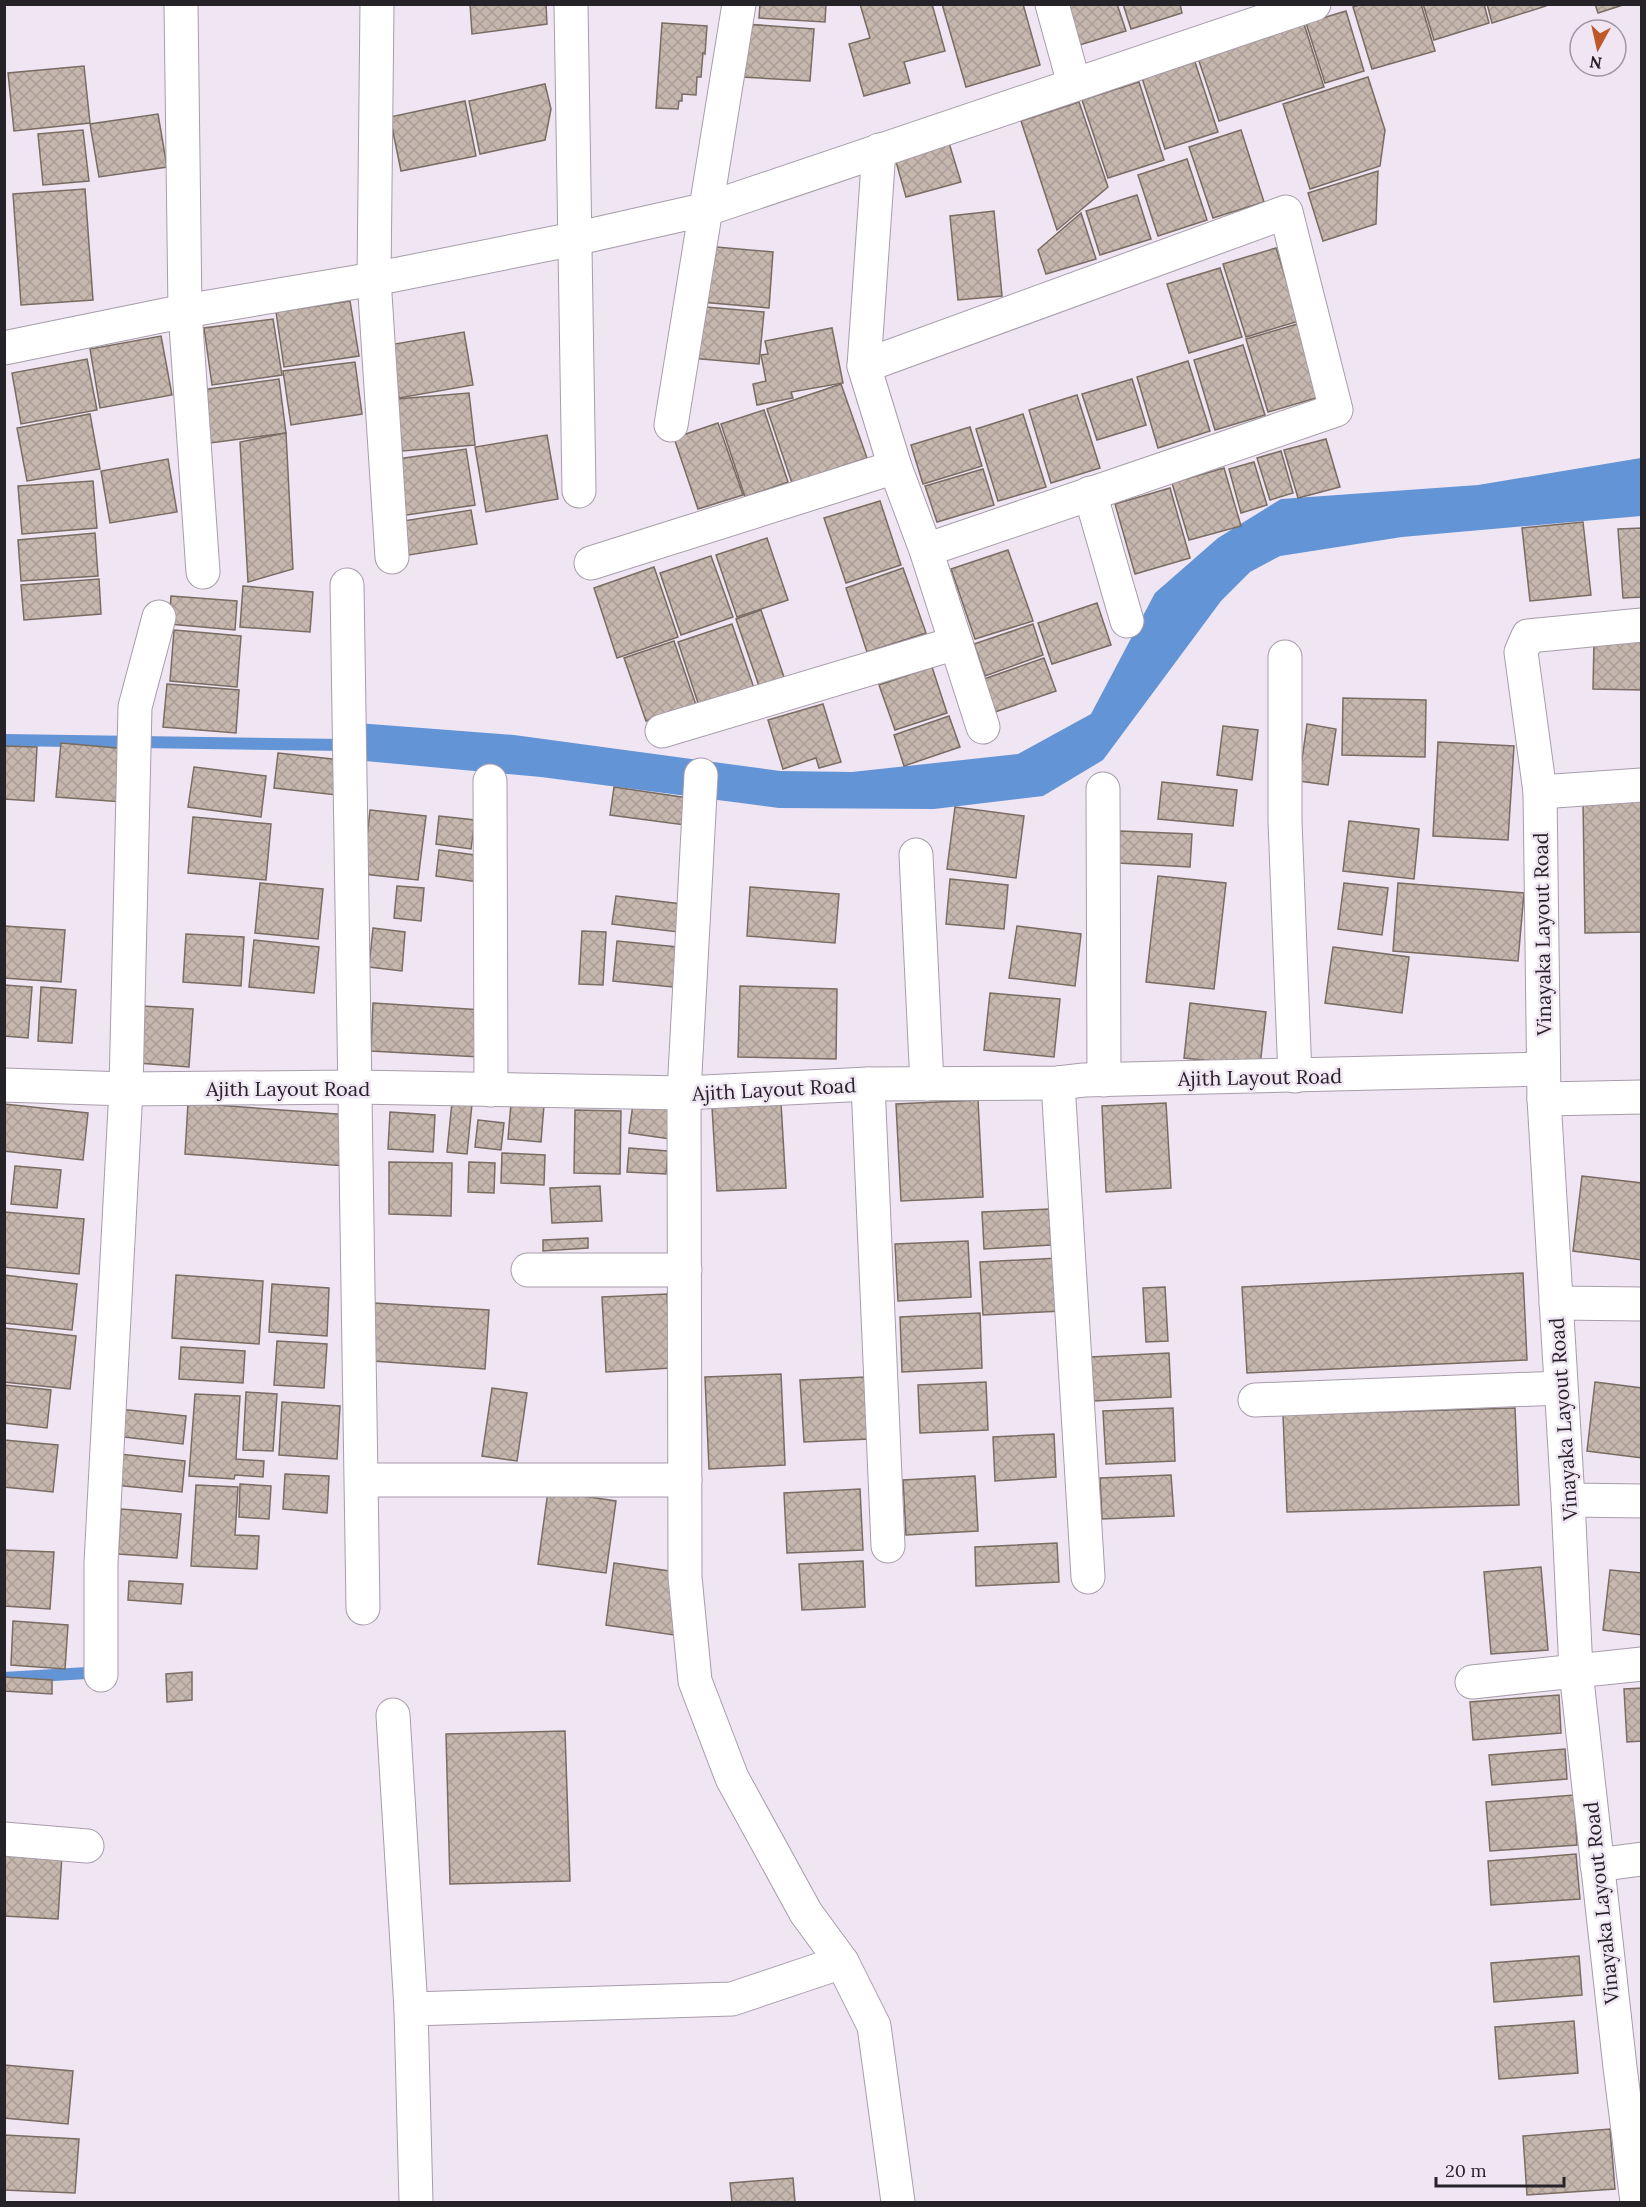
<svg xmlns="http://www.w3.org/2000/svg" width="1646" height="2207" viewBox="0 0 1646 2207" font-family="Lora,serif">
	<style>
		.water { fill: #6394d6 }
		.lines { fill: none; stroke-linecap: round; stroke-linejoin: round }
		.stream { stroke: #6394d6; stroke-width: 12 }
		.building { fill: url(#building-cross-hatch); stroke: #796c63; stroke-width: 1.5 }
		.minor-casing { stroke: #a79daa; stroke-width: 35 }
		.minor { stroke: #fff; stroke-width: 33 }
		.labels { text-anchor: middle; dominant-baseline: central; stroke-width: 5; stroke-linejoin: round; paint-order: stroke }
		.street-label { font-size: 20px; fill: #262328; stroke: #f0e5f3 }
	</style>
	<defs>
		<pattern id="building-cross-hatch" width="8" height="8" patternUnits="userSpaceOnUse" patternTransform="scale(1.5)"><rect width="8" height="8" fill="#c6b7ae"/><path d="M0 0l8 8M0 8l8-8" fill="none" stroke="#aa9d96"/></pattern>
	</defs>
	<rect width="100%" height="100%" fill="#f0e5f3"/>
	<!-- water -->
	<polygon class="water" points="1641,458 1641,516 1402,537 1280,556 1250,572 1221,601 1103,760 1043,796 934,809 779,808 541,777 354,760 357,723 514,735 780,771 852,772 1018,754 1091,714 1155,593 1218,538 1281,499 1478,485"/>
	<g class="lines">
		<!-- stream -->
		<g class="stream">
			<polyline points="4,740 346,745"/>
			<polyline points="4,1678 87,1673"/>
		</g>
	</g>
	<!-- building -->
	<g class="building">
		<polygon points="470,4 546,4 547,24 472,34"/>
		<polygon points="760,4 826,4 825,22 759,18"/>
		<polygon points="860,4 932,4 945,51 904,62 910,83 864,96 849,44 870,38"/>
		<polygon points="942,4 1023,4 1040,65 966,87"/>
		<polygon points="1063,4 1117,4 1126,31 1076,46"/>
		<polygon points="1123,4 1180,4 1182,13 1131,29"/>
		<polygon points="1362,4 1421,4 1435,51 1372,69 1353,7"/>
		<polygon points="1423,4 1484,4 1489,23 1434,40"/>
		<polygon points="1487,4 1546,4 1546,6 1492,23"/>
		<polygon points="1595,4 1626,4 1598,13"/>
		<polygon points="1346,11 1364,71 1325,83 1306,23"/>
		<polygon points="662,23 707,26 705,54 703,53 701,77 697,77 696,95 682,94 682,101 679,101 678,109 656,108"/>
		<polygon points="745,24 814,29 810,81 742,77"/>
		<polygon points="1304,24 1324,87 1219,121 1198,58"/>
		<polygon points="1195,62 1218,132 1165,149 1142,78"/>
		<polygon points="84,66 90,123 14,131 8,73"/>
		<polygon points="1368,77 1385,130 1380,166 1310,189 1283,104"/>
		<polygon points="1139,82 1164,160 1108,178 1082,100"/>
		<polygon points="545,84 551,109 545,140 480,154 469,101"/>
		<polygon points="465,101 476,156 401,171 390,117"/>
		<polygon points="1079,102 1108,187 1057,230 1021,121"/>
		<polygon points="158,114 167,167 99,177 90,124"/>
		<polygon points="83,130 89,181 43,185 38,134"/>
		<polygon points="1241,130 1264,202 1213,218 1189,147"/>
		<polygon points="949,143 961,182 906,197 895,158"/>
		<polygon points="1187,159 1207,220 1158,236 1138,175"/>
		<polygon points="1378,171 1376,224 1323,241 1308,193"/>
		<polygon points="85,189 93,300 21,305 13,194"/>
		<polygon points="1137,195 1151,239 1100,255 1086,211"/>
		<polygon points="994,211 1002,296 958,300 950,216"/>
		<polygon points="1081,213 1096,259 1046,274 1038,250"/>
		<polygon points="705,246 773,252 769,308 700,302"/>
		<polygon points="1276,248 1299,321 1246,337 1223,264"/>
		<polygon points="1220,268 1242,337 1189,353 1167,284"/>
		<polygon points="350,301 359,356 284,367 276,312"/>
		<polygon points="694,306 764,312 759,364 690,358"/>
		<polygon points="273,319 282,375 212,385 204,328"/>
		<polygon points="1301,323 1323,396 1268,412 1246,339"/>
		<polygon points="832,328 843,383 791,392 793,398 757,405 753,384 766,381 761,355 768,354 765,341"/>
		<polygon points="464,332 473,385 399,398 389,345"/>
		<polygon points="161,336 172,395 100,408 90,349"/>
		<polygon points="1243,345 1265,415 1215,430 1194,360"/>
		<polygon points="87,359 97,410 21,424 12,373"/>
		<polygon points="1188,361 1210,431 1158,448 1137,377"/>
		<polygon points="355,362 362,414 291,425 283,371"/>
		<polygon points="279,379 286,433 210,443 202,390"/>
		<polygon points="1132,379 1146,425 1097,440 1082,394"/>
		<polygon points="841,384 867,458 792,483 767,409"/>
		<polygon points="469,393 475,445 402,451 397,399"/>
		<polygon points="1077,395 1100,468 1051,483 1029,410"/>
		<polygon points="764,410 788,482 745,497 721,424"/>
		<polygon points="90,414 100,469 27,481 17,428"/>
		<polygon points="1023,414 1046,487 998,501 976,429"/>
		<polygon points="718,423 743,495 698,509 674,438"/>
		<polygon points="970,427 982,466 923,484 911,445"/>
		<polygon points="286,433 293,569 248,582 240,442"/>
		<polygon points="547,435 558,499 486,512 475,447"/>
		<polygon points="1326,439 1340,487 1298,498 1284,450"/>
		<polygon points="466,449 475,505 400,516 391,460"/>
		<polygon points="1281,451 1293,493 1270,500 1257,458"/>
		<polygon points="168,459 177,512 110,523 101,471"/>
		<polygon points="1254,462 1267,505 1241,513 1229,469"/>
		<polygon points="1224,468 1241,526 1189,540 1172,483"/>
		<polygon points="983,469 994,505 937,522 925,486"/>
		<polygon points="93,481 97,528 22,534 18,486"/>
		<polygon points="1170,488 1190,558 1135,574 1115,504"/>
		<polygon points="880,501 901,565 846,583 824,518"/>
		<polygon points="471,510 477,544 403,556 397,522"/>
		<polygon points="1583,522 1591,595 1530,601 1522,528"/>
		<polygon points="1642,528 1642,597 1623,598 1618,529"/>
		<polygon points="95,533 98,576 21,581 18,540"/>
		<polygon points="767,538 788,600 737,617 716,555"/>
		<polygon points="1008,550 1033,621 975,639 951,569"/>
		<polygon points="711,556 733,617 681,635 660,573"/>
		<polygon points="654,567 678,637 617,658 594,588"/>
		<polygon points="903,568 926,633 867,652 846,588"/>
		<polygon points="99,579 101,614 24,620 21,585"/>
		<polygon points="243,586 313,592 310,632 240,627"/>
		<polygon points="171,596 237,601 235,630 169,624"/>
		<polygon points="1097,603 1111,645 1052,664 1038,623"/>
		<polygon points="761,610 784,677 759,686 736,619"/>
		<polygon points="732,624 754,688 699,706 678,642"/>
		<polygon points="1033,624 1043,655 985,676 974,644"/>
		<polygon points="174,630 241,636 237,687 170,681"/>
		<polygon points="674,641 696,705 646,721 624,658"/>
		<polygon points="1594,641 1642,641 1642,690 1593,689"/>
		<polygon points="1044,658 1056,691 995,712 984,679"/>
		<polygon points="932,667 947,713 895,730 879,685"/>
		<polygon points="167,684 239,690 236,733 163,727"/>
		<polygon points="1343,698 1426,700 1425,757 1342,755"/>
		<polygon points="823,704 841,762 819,768 816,758 783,769 768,720"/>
		<polygon points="949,716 960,747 904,766 894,735"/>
		<polygon points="1307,724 1336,729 1328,785 1299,781"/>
		<polygon points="1223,726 1258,730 1252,780 1217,775"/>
		<polygon points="1438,742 1514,746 1508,840 1433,836"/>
		<polygon points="61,743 128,749 123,802 56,797"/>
		<polygon points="4,746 37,747 34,801 4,799"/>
		<polygon points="278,753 341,760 337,795 274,788"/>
		<polygon points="194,767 266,776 261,817 188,807"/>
		<polygon points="1162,782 1237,790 1233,826 1158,819"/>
		<polygon points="614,787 688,798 685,825 610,815"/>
		<polygon points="1642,800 1642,932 1585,933 1583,801"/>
		<polygon points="955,807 1024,816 1016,878 947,869"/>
		<polygon points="370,810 426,816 418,880 363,874"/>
		<polygon points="439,816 475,820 471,849 436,844"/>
		<polygon points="193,817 271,824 266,880 188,873"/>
		<polygon points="1349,821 1419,829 1414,879 1343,871"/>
		<polygon points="1120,831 1192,834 1190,867 1118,863"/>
		<polygon points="439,850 482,856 478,882 436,876"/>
		<polygon points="1158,876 1226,883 1214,989 1146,982"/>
		<polygon points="950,879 1008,885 1004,929 946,924"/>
		<polygon points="260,883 323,889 318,939 255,933"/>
		<polygon points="1344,883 1388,888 1382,935 1338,929"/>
		<polygon points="1398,883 1524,893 1518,961 1393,951"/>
		<polygon points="397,886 424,888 421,921 394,918"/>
		<polygon points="750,887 839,894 835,943 747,936"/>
		<polygon points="616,896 690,905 687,933 612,924"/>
		<polygon points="4,926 65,930 61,982 4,978"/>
		<polygon points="1017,926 1081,934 1075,986 1009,978"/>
		<polygon points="373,928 405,932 402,971 369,967"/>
		<polygon points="582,931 606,932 603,985 579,984"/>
		<polygon points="186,934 244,937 241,986 183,982"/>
		<polygon points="254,940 319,947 314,993 249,987"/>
		<polygon points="617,941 688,948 683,988 613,981"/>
		<polygon points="1333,947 1409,957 1402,1013 1325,1003"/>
		<polygon points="4,985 32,987 28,1038 4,1036"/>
		<polygon points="740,986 837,989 836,1059 738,1057"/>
		<polygon points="41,987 76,990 72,1043 38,1041"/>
		<polygon points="990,993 1060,999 1054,1057 984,1050"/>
		<polygon points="373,1003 483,1010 480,1057 371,1051"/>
		<polygon points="1190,1003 1266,1012 1260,1066 1184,1058"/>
		<polygon points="142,1006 193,1009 189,1067 138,1063"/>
		<polygon points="978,1100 983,1197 901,1201 896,1104"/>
		<polygon points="452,1102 472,1104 467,1154 447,1152"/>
		<polygon points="188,1103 350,1115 346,1166 185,1154"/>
		<polygon points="511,1103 544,1105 541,1142 508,1139"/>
		<polygon points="781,1103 786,1188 717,1191 712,1107"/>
		<polygon points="1166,1103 1171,1188 1106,1192 1102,1106"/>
		<polygon points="4,1104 88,1113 83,1160 4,1151"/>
		<polygon points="633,1104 674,1110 670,1139 629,1133"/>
		<polygon points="575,1110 621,1111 620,1174 574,1173"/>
		<polygon points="390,1112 435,1115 433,1152 388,1149"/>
		<polygon points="478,1120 504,1123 501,1150 475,1147"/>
		<polygon points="629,1148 668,1151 666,1174 627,1172"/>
		<polygon points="502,1153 545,1155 544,1185 501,1183"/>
		<polygon points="389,1162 452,1163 451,1216 389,1214"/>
		<polygon points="469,1162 495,1163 494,1193 468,1192"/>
		<polygon points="15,1166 61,1170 57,1208 11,1204"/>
		<polygon points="1582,1176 1642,1183 1642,1260 1573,1251"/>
		<polygon points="600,1186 602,1221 552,1223 550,1188"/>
		<polygon points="1049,1209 1051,1245 984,1249 982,1212"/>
		<polygon points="4,1212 84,1219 79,1274 4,1267"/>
		<polygon points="588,1238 588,1248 543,1251 543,1240"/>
		<polygon points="968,1241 971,1297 898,1301 895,1244"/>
		<polygon points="1059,1258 1062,1311 983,1315 980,1262"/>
		<polygon points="1523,1273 1527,1360 1247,1373 1242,1287"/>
		<polygon points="4,1275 77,1284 72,1330 4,1323"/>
		<polygon points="176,1275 263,1281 259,1344 172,1338"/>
		<polygon points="272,1284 329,1288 327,1336 269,1332"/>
		<polygon points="1165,1287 1168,1341 1146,1342 1143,1288"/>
		<polygon points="667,1294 671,1368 606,1372 602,1297"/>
		<polygon points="374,1303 489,1310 485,1369 373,1361"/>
		<polygon points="980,1313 982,1368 902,1372 900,1317"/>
		<polygon points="4,1328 76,1336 70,1389 4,1382"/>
		<polygon points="277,1341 327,1344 324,1388 274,1385"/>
		<polygon points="181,1347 245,1351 243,1383 179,1379"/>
		<polygon points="1169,1353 1171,1397 1094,1401 1091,1357"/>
		<polygon points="781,1374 785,1465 709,1469 705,1377"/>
		<polygon points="866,1377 869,1439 804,1442 800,1380"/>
		<polygon points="986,1382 988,1430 920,1433 918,1385"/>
		<polygon points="1595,1382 1642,1388 1642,1458 1587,1451"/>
		<polygon points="4,1385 51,1390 47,1428 4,1423"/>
		<polygon points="492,1388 527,1393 517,1461 482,1456"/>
		<polygon points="246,1392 277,1394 273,1451 243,1450"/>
		<polygon points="195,1394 240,1396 236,1459 264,1461 263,1477 235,1475 234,1479 189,1476"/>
		<polygon points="282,1402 340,1406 337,1459 279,1455"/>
		<polygon points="1173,1408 1175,1461 1106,1464 1103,1411"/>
		<polygon points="1515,1408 1519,1505 1287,1512 1283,1415"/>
		<polygon points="119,1409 186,1416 183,1444 116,1436"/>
		<polygon points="1054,1434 1056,1477 995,1481 993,1437"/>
		<polygon points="4,1440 58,1445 53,1492 4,1487"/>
		<polygon points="119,1454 185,1461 182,1492 115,1485"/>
		<polygon points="285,1474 329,1476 327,1513 283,1509"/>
		<polygon points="1171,1475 1174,1516 1102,1519 1100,1478"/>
		<polygon points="975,1476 978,1531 906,1535 903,1480"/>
		<polygon points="240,1484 271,1486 269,1519 239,1517"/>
		<polygon points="196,1485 238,1487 235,1535 259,1536 257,1569 191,1566"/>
		<polygon points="860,1489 863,1550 787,1553 784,1493"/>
		<polygon points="548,1491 616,1501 606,1573 538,1564"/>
		<polygon points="121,1509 181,1514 177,1558 118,1554"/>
		<polygon points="1057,1543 1059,1582 976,1586 975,1547"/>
		<polygon points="4,1550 54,1552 50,1609 4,1606"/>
		<polygon points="863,1561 865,1607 802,1610 799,1564"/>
		<polygon points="614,1563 683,1573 674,1635 606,1625"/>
		<polygon points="1541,1567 1548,1650 1491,1654 1484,1572"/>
		<polygon points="1610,1570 1642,1573 1642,1635 1603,1630"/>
		<polygon points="129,1581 183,1584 181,1604 128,1600"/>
		<polygon points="13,1621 68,1625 65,1669 11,1665"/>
		<polygon points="192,1672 192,1700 167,1702 166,1674"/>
		<polygon points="4,1677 52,1680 52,1694 4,1691"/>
		<polygon points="1642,1688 1642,1741 1627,1742 1624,1689"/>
		<polygon points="1559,1695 1561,1733 1473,1740 1470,1702"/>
		<polygon points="565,1731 570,1881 450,1884 446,1734"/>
		<polygon points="1565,1749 1567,1779 1492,1785 1489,1755"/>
		<polygon points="1574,1795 1577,1845 1490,1851 1486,1802"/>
		<polygon points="4,1850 62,1854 58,1919 4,1916"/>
		<polygon points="1576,1854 1580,1899 1491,1905 1488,1861"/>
		<polygon points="1579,1956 1582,1995 1494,2002 1491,1963"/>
		<polygon points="1574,2021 1578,2073 1499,2079 1495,2027"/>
		<polygon points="4,2065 73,2071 68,2124 4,2118"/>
		<polygon points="1610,2129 1615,2189 1527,2195 1523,2136"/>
		<polygon points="4,2135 79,2139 75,2193 4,2190"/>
		<polygon points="793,2178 795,2202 732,2202 730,2183"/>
	</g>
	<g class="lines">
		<!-- minor casing -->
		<g class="minor-casing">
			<g id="minor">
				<polyline points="181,4 185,311 203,572"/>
				<polyline points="377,4 374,279 392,557"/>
				<polyline points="571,4 579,491"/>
				<polyline points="1052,4 1074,84"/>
				<polyline points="879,150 864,366 895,467 926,550 983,727"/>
				<polyline points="4,348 185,311 374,279 574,239 707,209 1314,4"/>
				<polyline points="864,366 1286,212 1336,410 926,550"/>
				<polyline points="671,425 739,4"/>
				<polyline points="1090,493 1127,621"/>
				<polyline points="591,563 895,467"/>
				<polyline points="347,585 363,1608"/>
				<polyline points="1285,657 1285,821 1295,1076"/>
				<polyline points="662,731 956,643"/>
				<polyline points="701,775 684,1093 685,1577 695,1681 732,1778 806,1913 842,1962 874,2026 898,2202"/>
				<polyline points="490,781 491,1090"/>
				<polyline points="1103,789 1104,1080"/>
				<polyline points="1540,792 1642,785"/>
				<polyline points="916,855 927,1084"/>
				<polyline points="1058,1083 1088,1577"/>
				<polyline points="868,1084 888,1546"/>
				<polyline points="4,1085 126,1089 355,1087 684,1093 868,1084 1058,1083 1084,1080 1543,1069"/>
				<polyline points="1544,1099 1642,1097"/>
				<polyline points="528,1270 685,1270"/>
				<polyline points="1556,1303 1642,1304"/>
				<polyline points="1255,1400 1560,1388"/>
				<polyline points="362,1480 685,1480"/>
				<polyline points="1568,1500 1642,1501"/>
				<polyline points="101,1675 101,1563 126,1089 135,707 159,617"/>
				<polyline points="1472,1682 1642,1664"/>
				<polyline points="393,1715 411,2009"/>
				<polyline points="4,1839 87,1846"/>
				<polyline points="1597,1865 1642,1859"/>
				<polyline points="416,2202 411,2009 732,1999 842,1962"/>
				<polyline points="1637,2202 1620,2067 1576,1671 1568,1500 1544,1099 1540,792 1521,652 1528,636 1642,625"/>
			</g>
		</g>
		<!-- minor -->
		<use href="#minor" class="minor"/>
	</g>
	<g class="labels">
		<!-- street labels -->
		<g class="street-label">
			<text transform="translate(1542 934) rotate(-91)">Vinayaka Layout Road</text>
			<text transform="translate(1260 1077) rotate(-1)">Ajith Layout Road</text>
			<text x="288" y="1088">Ajith Layout Road</text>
			<text transform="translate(774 1089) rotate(-3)">Ajith Layout Road</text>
			<text transform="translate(1563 1419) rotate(-94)">Vinayaka Layout Road</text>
			<text transform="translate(1601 1903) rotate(-96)">Vinayaka Layout Road</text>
		</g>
	</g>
	<!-- border -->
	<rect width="1646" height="2207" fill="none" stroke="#262328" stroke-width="12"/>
	<!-- north arrow -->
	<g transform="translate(1598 48) rotate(188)"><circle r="28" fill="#f0e5f3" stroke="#9f97a2" stroke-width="1.5"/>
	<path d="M0-4.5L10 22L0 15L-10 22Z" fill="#be582a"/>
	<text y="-9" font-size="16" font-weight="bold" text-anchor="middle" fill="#262328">N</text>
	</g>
	<!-- scale -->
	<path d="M1436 2177v9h128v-9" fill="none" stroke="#262328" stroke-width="3"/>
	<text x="1445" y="2177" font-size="18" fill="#262328" stroke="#f0e5f3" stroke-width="4.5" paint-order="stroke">20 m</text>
</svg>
